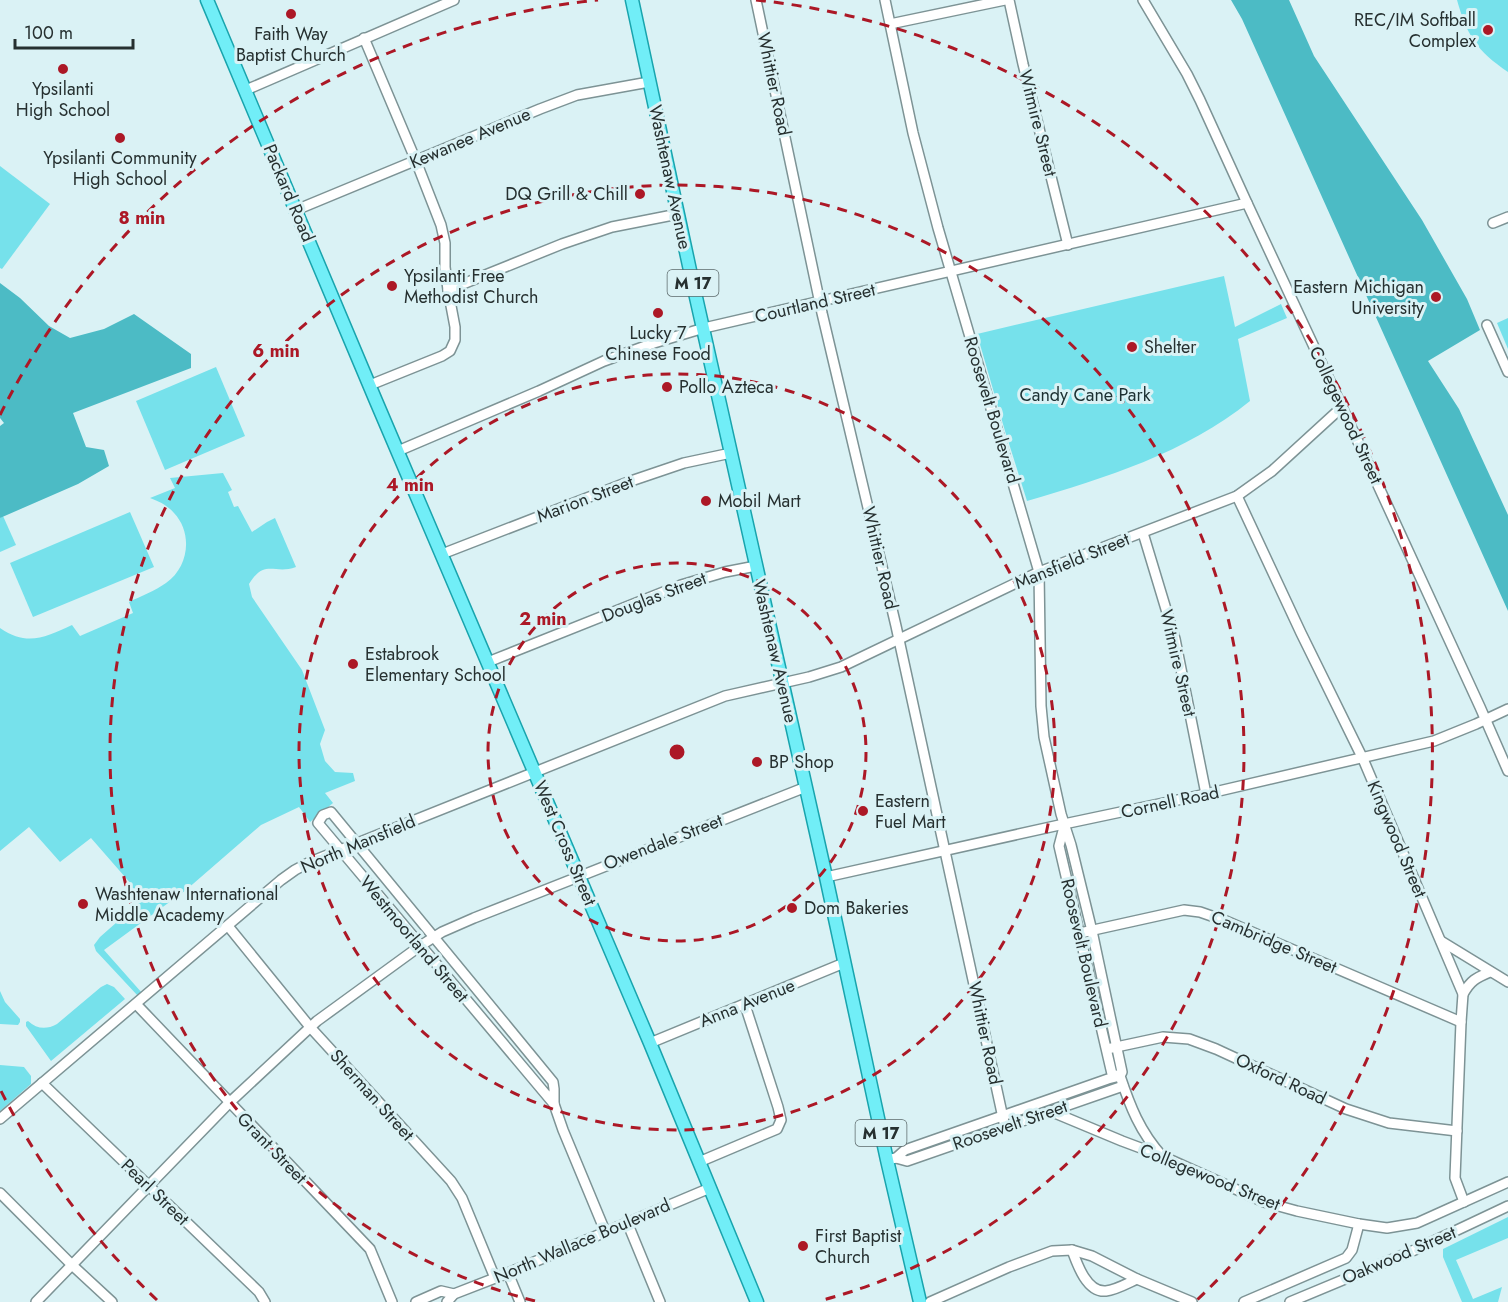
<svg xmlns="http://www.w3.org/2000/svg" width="1508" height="1302" viewBox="0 0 1508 1302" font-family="Jost,sans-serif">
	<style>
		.green { fill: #76e1eb }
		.forest { fill: #4cbbc5 }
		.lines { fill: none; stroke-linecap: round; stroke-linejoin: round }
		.minor-casing { stroke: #7d9395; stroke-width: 12 }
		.major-casing { stroke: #19a4ad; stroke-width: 15 }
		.minor { stroke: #fff; stroke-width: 9 }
		.major { stroke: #71eef7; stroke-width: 12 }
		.ring { fill: none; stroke: #ac1826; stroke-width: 3; stroke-dasharray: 10 8 }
		.poi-dot { fill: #ac1826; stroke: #daf2f5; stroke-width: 2 }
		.labels { text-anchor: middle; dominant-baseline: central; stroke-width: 6; stroke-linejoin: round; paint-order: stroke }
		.shield { fill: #daf2f5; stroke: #5c6a6b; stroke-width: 1.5 }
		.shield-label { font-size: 16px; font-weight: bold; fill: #263030 }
		.poi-label { font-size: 18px; fill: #263030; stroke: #daf2f5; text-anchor: start }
		.street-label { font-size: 18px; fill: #263030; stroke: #daf2f5 }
		.park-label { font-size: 18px; fill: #1c3032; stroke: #daf2f5 }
		.centre { fill: #ac1826; stroke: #daf2f5; stroke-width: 3 }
		.ring-label { font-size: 18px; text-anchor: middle; font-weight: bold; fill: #ac1826; stroke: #daf2f5; stroke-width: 6; stroke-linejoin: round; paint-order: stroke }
	</style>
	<rect width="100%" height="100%" fill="#daf2f5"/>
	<!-- green -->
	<g class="green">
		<path d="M1457 0H1508V72C1477 51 1467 36 1457 0Z"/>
		<polygon points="0,166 50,204 2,269 0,268"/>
		<path d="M1224 276 1235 327 1281 304 1287 318 1238 339 1250 401C1186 453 1105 478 1027 501L1005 431 977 334Z"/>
		<polygon points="1508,318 1508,349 1497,323"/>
		<polygon points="216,367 245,436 165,470 136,401"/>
		<path d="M223 473 232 490 228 492 234 507 238 506 252 532 267 522 275 518 296 567C274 575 265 558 249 584L252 597 302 670 325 730 320 744 325 761 335 772 353 773 355 781 325 793 333 803 310 822 299 807 261 825 186 890 104 950 142 993 138 996 96 951 94 945 100 937 142 900 136 896 132 900 128 890 132 885 91 838 60 862 29 827 0 851V628C28 647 45 637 72 625L80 636 133 613 129 602C141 596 155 591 166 583 189 567 193 533 174 513 167 505 160 502 150 498L175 488 170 478Z"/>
		<polygon points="130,512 154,567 33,617 10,563"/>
		<polygon points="3,516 16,545 0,552 0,518"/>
		<path d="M107 984 114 987 125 999 51 1061 26 1026V1022L28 1021C37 1029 46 1030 57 1024L101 987Z"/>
		<polygon points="0,991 5,1002 20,1019 20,1022 18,1025 0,1024"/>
		<polygon points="0,1065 24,1067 31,1076 31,1084 0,1111"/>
		<polygon points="1508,1217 1508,1238 1456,1260 1473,1299 1502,1287 1498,1302 1462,1302 1443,1257 1443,1249"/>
	</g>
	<!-- forest -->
	<g class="forest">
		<polygon points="1231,0 1289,0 1314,56 1422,220 1467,299 1480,330 1428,361 1459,409 1508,515 1508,611 1242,19"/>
		<polygon points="0,283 20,298 49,326 70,338 104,329 134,314 191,354 191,368 73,413 86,447 104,450 109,466 78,484 0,518 0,426 4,423 0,418"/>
	</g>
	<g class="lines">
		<!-- minor casing -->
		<g class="minor-casing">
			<g id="minor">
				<polyline points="756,0 822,313 896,626 1005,1127"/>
				<path d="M885 0 913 133 938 228 1039 572 1041 706 1044 737 1061 814 1071 845 1092 931 1122 1072 1120 1076C1130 1106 1140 1132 1162 1156"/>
				<polyline points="1009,0 1023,64 1068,245"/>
				<polyline points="1143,0 1187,74 1200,100 1247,203 1342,407 1480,707 1508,771"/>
				<polyline points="890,24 1005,0"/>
				<polyline points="364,38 416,161 441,225 445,243 445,267 448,290 455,327 455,340 450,351 442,356 370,385"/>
				<polyline points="246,90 454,0"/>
				<polyline points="296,210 540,109 577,95 649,82"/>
				<polyline points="1493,223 1508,217"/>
				<polyline points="448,290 562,244 612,227 678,214"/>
				<polyline points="1487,325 1508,372"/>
				<polyline points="398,451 539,391 604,361 654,343 704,328 1247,203"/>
				<polyline points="1237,496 1301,633 1363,759 1463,994 1461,1022 1455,1178 1464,1202"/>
				<polyline points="1143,533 1175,639 1206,794"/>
				<polyline points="442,554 628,482 684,463 731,453"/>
				<polyline points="488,662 681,585 725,572 756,566"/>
				<polygon points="331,812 553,1082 554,1089 554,1104 318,823 323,815"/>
				<polyline points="1064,827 1059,846 1112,1074 1120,1076"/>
				<polyline points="826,877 1064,824 1206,794 1434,741 1476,724 1508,709"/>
				<polyline points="228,926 310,1027 451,1181 462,1198 495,1278"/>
				<polyline points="1080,933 1184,910 1200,912 1226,921 1461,1022"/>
				<polyline points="1441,941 1508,982"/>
				<path d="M1463 994C1471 980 1476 978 1490 972"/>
				<polyline points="136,1004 370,1249 392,1302"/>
				<polyline points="650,1043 844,963"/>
				<polyline points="1107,1049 1163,1037 1189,1039 1216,1049 1346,1109 1389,1123 1457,1131"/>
				<polyline points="42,1083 259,1292 265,1302"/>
				<polyline points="554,1104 563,1130 605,1231"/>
				<polyline points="1050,1111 1122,1141 1162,1156 1264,1202 1297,1211 1359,1224 1387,1228 1417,1223 1508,1182"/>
				<polyline points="0,1119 281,880 295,870 310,862 725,696 809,677 841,667 1039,572 1237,496 1272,471 1342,407"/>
				<polyline points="896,1158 907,1161 1123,1086"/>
				<polyline points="887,1160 896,1158 905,1150 1108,1079 1120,1076"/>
				<polyline points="699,1162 777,1129 781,1120 778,1107 745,1005"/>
				<polyline points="0,1193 72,1265 112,1302"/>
				<polyline points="627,1222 660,1302"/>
				<path d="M1072 1250C1077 1264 1087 1293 1106 1291 1116 1290 1128 1283 1137 1279"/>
				<polyline points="508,1273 520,1302"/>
				<polyline points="36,1302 229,1103 317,1021 420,946 442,932 474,918 806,787"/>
				<polyline points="416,1302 441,1291 454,1294"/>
				<polyline points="447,1302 454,1294 508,1273 710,1188"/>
				<polyline points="930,1302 1009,1267 1052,1251 1072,1250 1092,1256 1137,1279 1192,1302"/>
				<polyline points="1244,1302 1346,1258 1352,1250 1359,1224"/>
				<polyline points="1290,1302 1417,1249 1508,1206"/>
			</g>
		</g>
		<!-- major casing -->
		<g class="major-casing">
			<g id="major">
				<polyline points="207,0 376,401 650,1043 757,1302"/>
				<polyline points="632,0 691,275 826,877 887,1160 920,1302"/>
			</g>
		</g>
		<!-- minor -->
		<use href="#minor" class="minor"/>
		<!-- major -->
		<use href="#major" class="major"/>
	</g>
	<!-- distance rings -->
	<g class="ring">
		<circle cx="677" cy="752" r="189"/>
		<circle cx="677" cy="752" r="378"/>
		<path d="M535 1301A567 567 0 1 1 819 1301"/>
		<path d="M157 1300A756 756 0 0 1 0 1089M0 415A756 756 0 0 1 598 0M756 0A756 756 0 0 1 1197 1300"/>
	</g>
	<!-- markers -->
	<g class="poi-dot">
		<circle cx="291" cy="14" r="6"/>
		<circle cx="1488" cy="30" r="6"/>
		<circle cx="63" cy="69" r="6"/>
		<circle cx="120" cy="138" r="6"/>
		<circle cx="640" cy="194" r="6"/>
		<circle cx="392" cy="286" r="6"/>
		<circle cx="1436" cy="297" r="6"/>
		<circle cx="658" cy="313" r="6"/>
		<circle cx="1132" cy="347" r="6"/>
		<circle cx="667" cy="387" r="6"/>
		<circle cx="706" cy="501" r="6"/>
		<circle cx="353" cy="664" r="6"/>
		<circle cx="757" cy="762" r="6"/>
		<circle cx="863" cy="811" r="6"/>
		<circle cx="83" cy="904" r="6"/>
		<circle cx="792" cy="908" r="6"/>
		<circle cx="803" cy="1246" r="6"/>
	</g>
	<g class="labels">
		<!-- shield labels -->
		<g class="shield">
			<rect x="667.5" y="270" width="51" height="26" rx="4.5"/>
			<rect x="855.5" y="1120" width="51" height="26" rx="4.5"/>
		</g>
		<g class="shield-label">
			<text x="693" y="283">M 17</text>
			<text x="881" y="1133">M 17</text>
		</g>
		<!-- poi labels -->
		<g class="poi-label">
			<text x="1476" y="20" text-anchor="end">REC/IM Softball<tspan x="1476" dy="21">Complex</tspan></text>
			<text x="291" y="34" text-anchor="middle">Faith Way<tspan x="291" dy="21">Baptist Church</tspan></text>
			<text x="63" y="89" text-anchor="middle">Ypsilanti<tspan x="63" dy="21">High School</tspan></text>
			<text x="120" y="158" text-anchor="middle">Ypsilanti Community<tspan x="120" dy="21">High School</tspan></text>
			<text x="628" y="194" text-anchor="end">DQ Grill &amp; Chill</text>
			<text x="404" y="276">Ypsilanti Free<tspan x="404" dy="21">Methodist Church</tspan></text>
			<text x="1424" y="287" text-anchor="end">Eastern Michigan<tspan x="1424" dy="21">University</tspan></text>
			<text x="658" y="333" text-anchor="middle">Lucky 7<tspan x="658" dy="21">Chinese Food</tspan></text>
			<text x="1144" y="347">Shelter</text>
			<text x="679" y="387">Pollo Azteca</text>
			<text x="718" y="501">Mobil Mart</text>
			<text x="365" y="654">Estabrook<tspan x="365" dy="21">Elementary School</tspan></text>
			<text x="769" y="762">BP Shop</text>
			<text x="875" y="801">Eastern<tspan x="875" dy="21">Fuel Mart</tspan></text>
			<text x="95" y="894">Washtenaw International<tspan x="95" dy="21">Middle Academy</tspan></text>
			<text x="804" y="908">Dom Bakeries</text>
			<text x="815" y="1236">First Baptist<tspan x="815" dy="21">Church</tspan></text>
		</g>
		<!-- street labels -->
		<g class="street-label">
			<text transform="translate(774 84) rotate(78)">Whittier Road</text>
			<text transform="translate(1038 123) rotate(76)">Witmire Street</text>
			<text transform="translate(470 138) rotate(-23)">Kewanee Avenue</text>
			<text transform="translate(670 177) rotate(78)">Washtenaw Avenue</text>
			<text transform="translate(289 193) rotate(67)">Packard Road</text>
			<text transform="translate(815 303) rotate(-13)">Courtland Street</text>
			<text transform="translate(992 410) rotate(73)">Roosevelt Boulevard</text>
			<text transform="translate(1346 415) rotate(65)">Collegewood Street</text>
			<text transform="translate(585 499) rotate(-21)">Marion Street</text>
			<text transform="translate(880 558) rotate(77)">Whittier Road</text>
			<text transform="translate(1072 561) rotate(-22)">Mansfield Street</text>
			<text transform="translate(654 597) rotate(-21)">Douglas Street</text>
			<text transform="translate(775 651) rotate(77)">Washtenaw Avenue</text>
			<text transform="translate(1178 663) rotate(77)">Witmire Street</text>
			<text transform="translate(1170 802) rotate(-12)">Cornell Road</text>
			<text transform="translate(1397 839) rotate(67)">Kingwood Street</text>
			<text transform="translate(663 842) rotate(-21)">Owendale Street</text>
			<text transform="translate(565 843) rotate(67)">West Cross Street</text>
			<text transform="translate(358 844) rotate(-23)">North Mansfield</text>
			<text transform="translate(414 939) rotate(50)">Westmoorland Street</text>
			<text transform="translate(1274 942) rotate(23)">Cambridge Street</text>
			<text transform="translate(1084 953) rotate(77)">Roosevelt Boulevard</text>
			<text transform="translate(747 1003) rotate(-22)">Anna Avenue</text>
			<text transform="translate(985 1033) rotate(78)">Whittier Road</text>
			<text transform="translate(1281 1079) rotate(25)">Oxford Road</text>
			<text transform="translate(372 1095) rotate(48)">Sherman Street</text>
			<text transform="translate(1010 1125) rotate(-19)">Roosevelt Street</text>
			<text transform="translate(272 1148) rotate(46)">Grant Street</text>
			<text transform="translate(1210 1177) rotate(22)">Collegewood Street</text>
			<text transform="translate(155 1192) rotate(44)">Pearl Street</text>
			<text transform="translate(582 1241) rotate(-23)">North Wallace Boulevard</text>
			<text transform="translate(1399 1255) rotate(-23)">Oakwood Street</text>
		</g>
		<!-- park labels -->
		<g class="park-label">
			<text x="1085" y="395">Candy Cane Park</text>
		</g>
	</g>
	<circle cx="677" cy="752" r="9" class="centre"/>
	<g class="ring-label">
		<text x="142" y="224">8 min</text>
		<text x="276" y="357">6 min</text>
		<text x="410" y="491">4 min</text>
		<text x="543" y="625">2 min</text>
	</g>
	<!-- scale -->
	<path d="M15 39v9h118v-9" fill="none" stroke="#263030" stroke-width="3"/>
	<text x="24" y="39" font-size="18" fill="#263030" stroke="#daf2f5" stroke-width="4.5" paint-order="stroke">100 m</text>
</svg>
